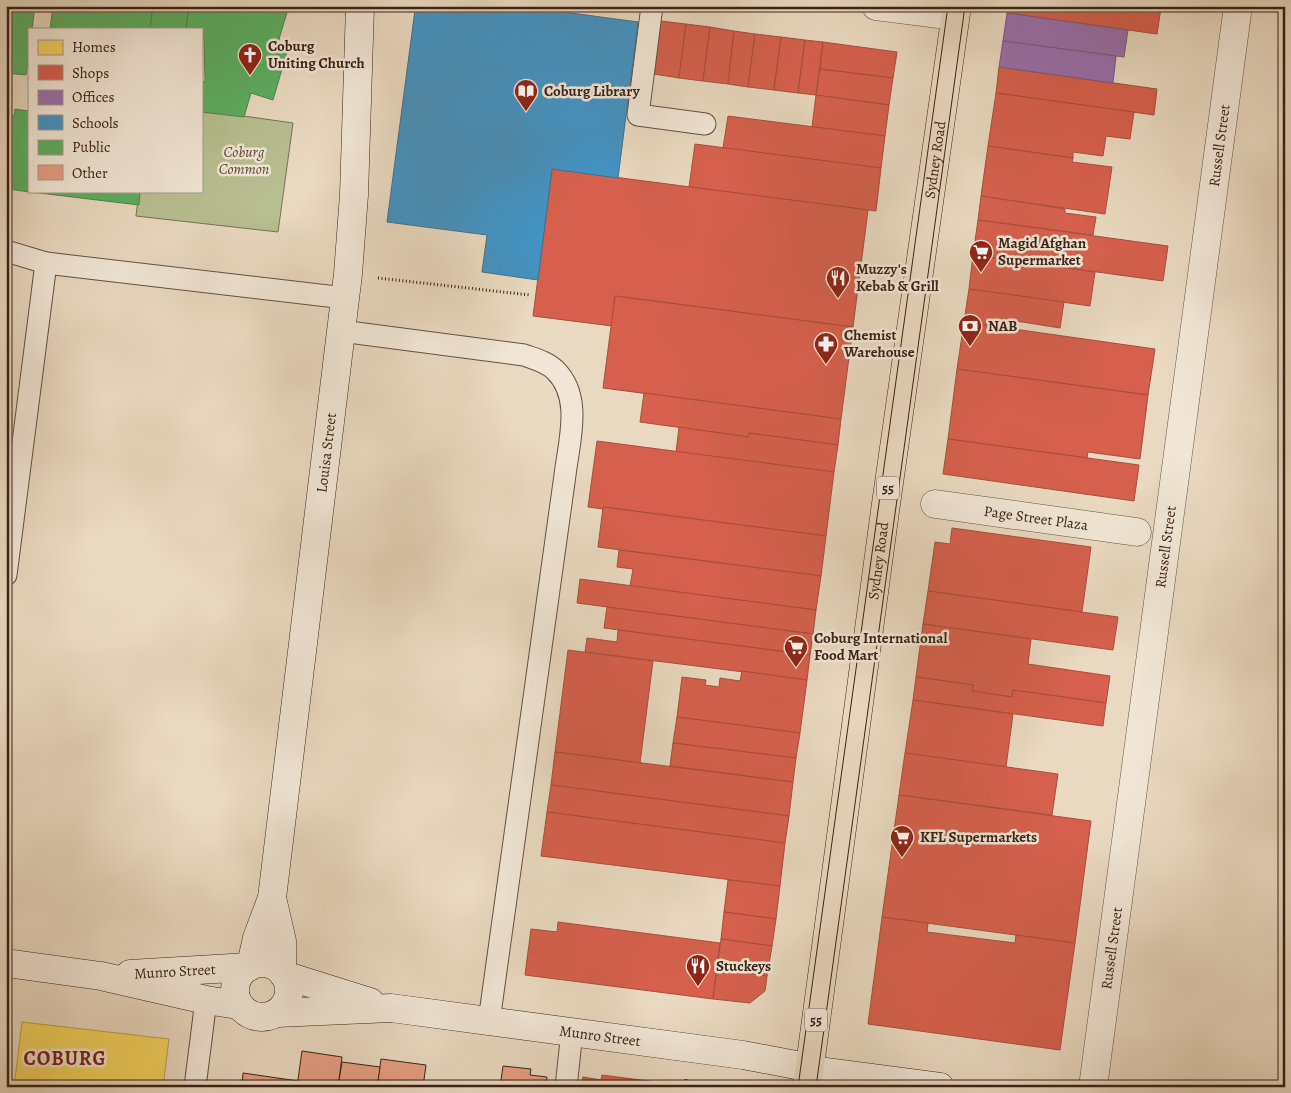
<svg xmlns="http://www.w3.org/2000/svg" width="1291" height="1093" viewBox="0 0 1291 1093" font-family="Alegreya,serif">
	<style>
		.green { fill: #b8bf91; stroke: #7a7054 }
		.homes { fill: #f6d55c; stroke: #be9f47 }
		.shops { fill: #d6604d; stroke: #a84d3d }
		.offices { fill: #9970ab; stroke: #7d597f }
		.schools { fill: #4393c3; stroke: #41718f }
		.public { fill: #5aae61; stroke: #51844b }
		.building { fill: #e59f82; stroke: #3b2217 }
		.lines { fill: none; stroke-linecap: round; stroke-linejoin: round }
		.lane-casing { stroke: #665041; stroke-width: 23 }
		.street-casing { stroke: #665041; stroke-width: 29 }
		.secondary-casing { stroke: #3b2217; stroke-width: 29 }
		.highway-casing { stroke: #3b2217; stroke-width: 29 }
		.path { stroke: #3b2217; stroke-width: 3; stroke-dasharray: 1 2.5; stroke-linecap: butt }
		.lane { stroke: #f1e6d6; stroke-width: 21 }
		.street { stroke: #f1e6d6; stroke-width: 28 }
		.secondary { stroke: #f1e6d6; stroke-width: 28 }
		.highway { stroke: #e9d9c0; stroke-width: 28 }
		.tram { stroke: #3b2217; stroke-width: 1 }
		.labels { text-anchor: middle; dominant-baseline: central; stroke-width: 5; stroke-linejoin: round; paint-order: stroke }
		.shield { fill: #f1e6d6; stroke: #725d50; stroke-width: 1 }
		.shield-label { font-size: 14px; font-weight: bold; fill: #3b2217 }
		.poi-label { font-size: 15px; font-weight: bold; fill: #3b2217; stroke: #f1e6d6; text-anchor: start }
		.street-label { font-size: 15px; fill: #3b2217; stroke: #f1e6d6 }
		.park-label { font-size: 15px; font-style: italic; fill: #5a4936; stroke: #f1e6d6 }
		.district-label { font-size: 20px; font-weight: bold; letter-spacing: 1px; fill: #7a1f14; stroke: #f1e6d6 }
	</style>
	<rect width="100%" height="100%" fill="#e9d9c0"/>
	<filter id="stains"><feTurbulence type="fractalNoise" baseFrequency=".004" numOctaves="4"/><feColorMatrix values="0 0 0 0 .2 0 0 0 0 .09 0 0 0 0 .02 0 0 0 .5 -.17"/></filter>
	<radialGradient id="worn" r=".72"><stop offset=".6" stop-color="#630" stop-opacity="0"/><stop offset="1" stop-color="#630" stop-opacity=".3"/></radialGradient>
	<!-- green -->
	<polygon class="green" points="201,110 293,123 278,232 136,216 139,191 201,191"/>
	<!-- homes -->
	<polygon class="homes" points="22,1022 169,1039 163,1087 14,1087"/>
	<!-- shops -->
	<g class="shops">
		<polygon points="1008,6 1146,6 1161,8 1157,34 1007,13"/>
		<polygon points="661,21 686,24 679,78 654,74"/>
		<polygon points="686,24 710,27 703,81 679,78"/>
		<polygon points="710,27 734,31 728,84 703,81"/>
		<polygon points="734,31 755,34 748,87 728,84"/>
		<polygon points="755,34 781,37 774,90 748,87"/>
		<polygon points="781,37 805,40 798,93 774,90"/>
		<polygon points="805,40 823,42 816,95 798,93"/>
		<polygon points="823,42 897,52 893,78 820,69"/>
		<polygon points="999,67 1157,89 1154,115 996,93"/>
		<polygon points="820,69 893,78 889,105 816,95"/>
		<polygon points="996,93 1134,112 1130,139 1106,136 1103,156 1073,152 1073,158 988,146"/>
		<polygon points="816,95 889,105 885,136 812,127"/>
		<polygon points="728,116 885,136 881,168 723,148"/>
		<polygon points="695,144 881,168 876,211 689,187"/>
		<polygon points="988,146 1073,158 1072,162 1112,167 1105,214 981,196"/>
		<polygon points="552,169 868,210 853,327 615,296 612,326 533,316"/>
		<polygon points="981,196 1065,209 1065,213 1096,217 1093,235 978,220"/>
		<polygon points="978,220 1168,246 1163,281 973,255"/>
		<polygon points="973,255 1095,272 1090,306 969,289"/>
		<polygon points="969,289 1064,302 1060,328 1016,321 1015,329 964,322"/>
		<polygon points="615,296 853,327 841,419 603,388"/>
		<polygon points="964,322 1155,349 1148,395 957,369"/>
		<polygon points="957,369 1148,395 1140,459 1088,452 1087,458 948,439"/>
		<polygon points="644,393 841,419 838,445 749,433 748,437 640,422"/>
		<polygon points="679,427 748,437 749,433 838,445 834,472 676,452"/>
		<polygon points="948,439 1139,465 1134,501 943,474"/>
		<polygon points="597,441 834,472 826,536 603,507 603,509 588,507"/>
		<polygon points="603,507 826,536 821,576 598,547"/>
		<polygon points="952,528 1091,547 1082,612 928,591 935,542 950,544"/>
		<polygon points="619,550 821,576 816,610 630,586 633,569 617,567"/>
		<polygon points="580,579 816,610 813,634 577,603"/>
		<polygon points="928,591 1118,617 1113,650 923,624"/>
		<polygon points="607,607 813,634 810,655 604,628"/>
		<polygon points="923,624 1031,639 1028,664 1110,676 1106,703 1013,690 1012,697 972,691 973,685 916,677"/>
		<polygon points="618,630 810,655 807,680 585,652 587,638 617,642"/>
		<polygon points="568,650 653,661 640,763 555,752"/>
		<polygon points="742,671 807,680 800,733 677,717 682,677 706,680 705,685 719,687 720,678 740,681"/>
		<polygon points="916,677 973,685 972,691 1012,697 1013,690 1106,703 1103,726 913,700"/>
		<polygon points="913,700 1013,714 1006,767 905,753"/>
		<polygon points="677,717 800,733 796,758 673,743"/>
		<polygon points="673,743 796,758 793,782 670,766"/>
		<polygon points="555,752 793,782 789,816 551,785"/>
		<polygon points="905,753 1058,774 1052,815 899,795"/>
		<polygon points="551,785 789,816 785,843 547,812"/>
		<polygon points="899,795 1091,821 1075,943 882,917"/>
		<polygon points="547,812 785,843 780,886 541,856"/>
		<polygon points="728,880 780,886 776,919 724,912"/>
		<polygon points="724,912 776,919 772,946 721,939"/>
		<polygon points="882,917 928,923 927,932 1015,943 1016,935 1075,943 1060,1050 868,1024"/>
		<polygon points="558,922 720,943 713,999 525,975 531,929 557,932"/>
		<polygon points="721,939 772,946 767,976 717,969"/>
		<polygon points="717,969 767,976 765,991 750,1003 713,999"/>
		<polygon points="602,1075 680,1085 680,1087 581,1087 583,1077 601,1080"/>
	</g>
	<!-- offices -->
	<g class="offices">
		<polygon points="1007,13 1128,30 1124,57 1003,41"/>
		<polygon points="1003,41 1116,56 1113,83 999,67"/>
	</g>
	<!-- schools -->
	<polygon class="schools" points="435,6 519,6 638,22 618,178 552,169 538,280 482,272 487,235 387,222 415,10 434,12"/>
	<!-- public -->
	<g class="public">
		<polygon points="6,6 35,6 32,29 29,29 29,55 26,75 6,73"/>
		<polygon points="53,6 153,6 150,29 50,29"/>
		<polygon points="153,6 189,6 186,29 150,29"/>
		<polygon points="189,6 289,6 276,49 287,52 273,100 251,93 244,117 201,112 201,81 205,82 204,39 201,39 201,29 186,29"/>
		<polygon points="15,109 29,111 29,191 140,191 139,205 6,189 6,124 7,115 14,116"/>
	</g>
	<!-- building -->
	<g class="building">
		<polygon points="302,1051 342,1057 338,1087 297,1087"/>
		<polygon points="381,1059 426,1065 423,1087 377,1087"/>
		<polygon points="342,1062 380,1067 377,1087 338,1087"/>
		<polygon points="503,1066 531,1069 530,1075 547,1077 546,1087 500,1087"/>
		<polygon points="243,1073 298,1081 297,1087 242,1087"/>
	</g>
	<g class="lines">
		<!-- lane casing -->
		<g class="lane-casing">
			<g id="lane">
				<polyline points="652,6 638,115 705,124"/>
				<polyline points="6,251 46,263 345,298"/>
				<path d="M341 331 524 355C535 359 547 362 555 370 583 397 569 441 565 475L489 1021"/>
				<polyline points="6,575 46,263"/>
				<polyline points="195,1087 206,1000"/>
				<polyline points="566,1087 572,1032"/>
			</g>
		</g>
		<!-- street casing -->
		<g class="street-casing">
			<g id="street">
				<polyline points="876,6 955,16"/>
				<path id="s1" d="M935 504 1137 532"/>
				<path id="s2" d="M1093 1087 1238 6"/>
			</g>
		</g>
		<!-- secondary casing -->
		<g class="secondary-casing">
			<g id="secondary">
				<polyline points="272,898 282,941 282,972"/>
				<polyline points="6,963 101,976 206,1000 238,1005"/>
				<circle cx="262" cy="990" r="27"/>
				<path id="s3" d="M251 965 257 938 272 898 348 274 354 195 360 6"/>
				<path id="s4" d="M130 974 249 967"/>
				<polyline points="284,975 370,1002"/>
				<path id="s5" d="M277 1013 391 1008 743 1055 801 1066 818 1071 940 1087"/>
			</g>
		</g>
		<!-- highway casing -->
		<g class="highway-casing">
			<g id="highway">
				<path id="s6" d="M807 1087 885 511 957 6"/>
			</g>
		</g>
		<!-- path -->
		<g class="path">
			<polyline points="378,278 530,295"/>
			<polyline points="685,1087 686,1079"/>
		</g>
		<!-- lane -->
		<use href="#lane" class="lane"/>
		<!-- street -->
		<use href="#street" class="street"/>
		<!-- secondary -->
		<use href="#secondary" class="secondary"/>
		<!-- highway -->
		<use href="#highway" class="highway"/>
		<!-- tram -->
		<g class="tram">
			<polyline points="798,1087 948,6"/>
			<polyline points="816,1087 965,6"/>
		</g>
	</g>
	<!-- icons -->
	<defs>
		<g id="church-pin" transform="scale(1.25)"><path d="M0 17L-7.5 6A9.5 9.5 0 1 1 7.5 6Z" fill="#8f2418" stroke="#f1e6d6"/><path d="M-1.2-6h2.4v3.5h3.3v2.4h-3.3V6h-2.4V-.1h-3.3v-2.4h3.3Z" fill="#fff"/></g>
		<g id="library-pin" transform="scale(1.25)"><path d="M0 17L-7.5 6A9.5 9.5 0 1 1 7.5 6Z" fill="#8f2418" stroke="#f1e6d6"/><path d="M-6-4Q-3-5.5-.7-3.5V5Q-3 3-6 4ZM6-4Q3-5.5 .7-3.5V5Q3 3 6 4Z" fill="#fff"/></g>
		<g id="supermarket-pin" transform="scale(1.25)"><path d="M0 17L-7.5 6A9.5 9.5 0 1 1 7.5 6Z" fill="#8f2418" stroke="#f1e6d6"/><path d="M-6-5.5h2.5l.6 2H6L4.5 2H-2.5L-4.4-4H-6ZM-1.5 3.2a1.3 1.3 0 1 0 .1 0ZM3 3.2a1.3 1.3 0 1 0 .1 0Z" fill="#fff"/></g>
		<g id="restaurant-pin" transform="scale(1.25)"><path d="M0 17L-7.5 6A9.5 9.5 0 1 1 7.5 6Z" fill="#8f2418" stroke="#f1e6d6"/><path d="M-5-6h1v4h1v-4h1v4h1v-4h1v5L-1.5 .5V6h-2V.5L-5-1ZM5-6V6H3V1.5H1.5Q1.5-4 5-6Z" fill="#fff"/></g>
		<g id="bank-pin" transform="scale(1.25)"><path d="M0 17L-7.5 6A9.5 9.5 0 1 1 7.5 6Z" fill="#8f2418" stroke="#f1e6d6"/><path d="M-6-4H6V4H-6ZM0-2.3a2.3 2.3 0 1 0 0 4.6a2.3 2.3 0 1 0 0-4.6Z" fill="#fff"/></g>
		<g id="pharmacy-pin" transform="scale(1.25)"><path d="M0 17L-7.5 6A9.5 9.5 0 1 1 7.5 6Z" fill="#8f2418" stroke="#f1e6d6"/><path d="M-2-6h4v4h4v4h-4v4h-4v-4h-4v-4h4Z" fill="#fff"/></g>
	</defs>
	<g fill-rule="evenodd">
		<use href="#church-pin" x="250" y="55"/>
		<use href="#library-pin" x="526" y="91"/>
		<use href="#supermarket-pin" x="981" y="252"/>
		<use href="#restaurant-pin" x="838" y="278"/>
		<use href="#bank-pin" x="970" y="326"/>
		<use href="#pharmacy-pin" x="826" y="344"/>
		<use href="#supermarket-pin" x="796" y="647"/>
		<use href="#supermarket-pin" x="902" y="837"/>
		<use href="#restaurant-pin" x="698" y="966"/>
	</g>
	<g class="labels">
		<!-- shield labels -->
		<g class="shield">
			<rect x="877" y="476.5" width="22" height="23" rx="4"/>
			<rect x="805" y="1008.5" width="22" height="23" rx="4"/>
		</g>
		<g class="shield-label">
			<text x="888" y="488">55</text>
			<text x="816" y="1020">55</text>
		</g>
		<!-- poi labels -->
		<g class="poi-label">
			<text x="268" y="46">Coburg<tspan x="268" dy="17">Uniting Church</tspan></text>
			<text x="544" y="91">Coburg Library</text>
			<text x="998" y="243">Magid Afghan<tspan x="998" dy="17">Supermarket</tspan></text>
			<text x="856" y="269">Muzzy's<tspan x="856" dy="17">Kebab &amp; Grill</tspan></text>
			<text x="988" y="326">NAB</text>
			<text x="844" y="335">Chemist<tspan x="844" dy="17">Warehouse</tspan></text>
			<text x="814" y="638">Coburg International<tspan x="814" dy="17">Food Mart</tspan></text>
			<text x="920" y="837">KFL Supermarkets</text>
			<text x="716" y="966">Stuckeys</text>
		</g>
		<!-- street labels -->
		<g class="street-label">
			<text stroke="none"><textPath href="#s2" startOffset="950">Russell Street</textPath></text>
			<text stroke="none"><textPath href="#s6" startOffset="936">Sydney Road</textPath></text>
			<text stroke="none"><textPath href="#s3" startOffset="519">Louisa Street</textPath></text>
			<text stroke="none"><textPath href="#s1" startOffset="102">Page Street Plaza</textPath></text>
			<text stroke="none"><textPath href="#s2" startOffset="545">Russell Street</textPath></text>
			<text stroke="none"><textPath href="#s6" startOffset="531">Sydney Road</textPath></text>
			<text stroke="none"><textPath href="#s2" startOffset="140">Russell Street</textPath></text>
			<text stroke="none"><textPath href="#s4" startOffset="45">Munro Street</textPath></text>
			<text stroke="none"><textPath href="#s5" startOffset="325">Munro Street</textPath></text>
		</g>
		<!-- park labels -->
		<g class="park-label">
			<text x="244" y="152">Coburg<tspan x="244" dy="17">Common</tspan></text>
		</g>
		<!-- district labels -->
		<g class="district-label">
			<text x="65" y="1058">COBURG</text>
		</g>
	</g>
	<!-- margin -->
	<rect width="1291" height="1093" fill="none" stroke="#e9d9c0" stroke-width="25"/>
	<rect x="8" y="8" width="1276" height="1078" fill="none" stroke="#3b2217" stroke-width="2.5"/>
	<rect x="12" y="12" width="1266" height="1068" fill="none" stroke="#3b2217"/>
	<!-- legend -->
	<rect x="28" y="28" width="175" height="165" fill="#f1e6d6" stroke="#a8988a"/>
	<rect x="38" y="40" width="25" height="15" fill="#f6d55c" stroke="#a8988a"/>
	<text x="72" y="52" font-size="15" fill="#3b2217">Homes</text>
	<rect x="38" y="65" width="25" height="15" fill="#d6604d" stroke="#a8988a"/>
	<text x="72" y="78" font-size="15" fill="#3b2217">Shops</text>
	<rect x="38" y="90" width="25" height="15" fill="#9970ab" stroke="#a8988a"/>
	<text x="72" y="102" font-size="15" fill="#3b2217">Offices</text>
	<rect x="38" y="115" width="25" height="15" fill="#4393c3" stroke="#a8988a"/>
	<text x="72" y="128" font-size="15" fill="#3b2217">Schools</text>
	<rect x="38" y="140" width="25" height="15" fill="#5aae61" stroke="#a8988a"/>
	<text x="72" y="152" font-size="15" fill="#3b2217">Public</text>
	<rect x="38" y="165" width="25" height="15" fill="#e59f82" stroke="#a8988a"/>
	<text x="72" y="178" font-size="15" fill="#3b2217">Other</text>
	<rect width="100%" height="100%" filter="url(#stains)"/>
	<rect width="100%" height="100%" fill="url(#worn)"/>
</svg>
